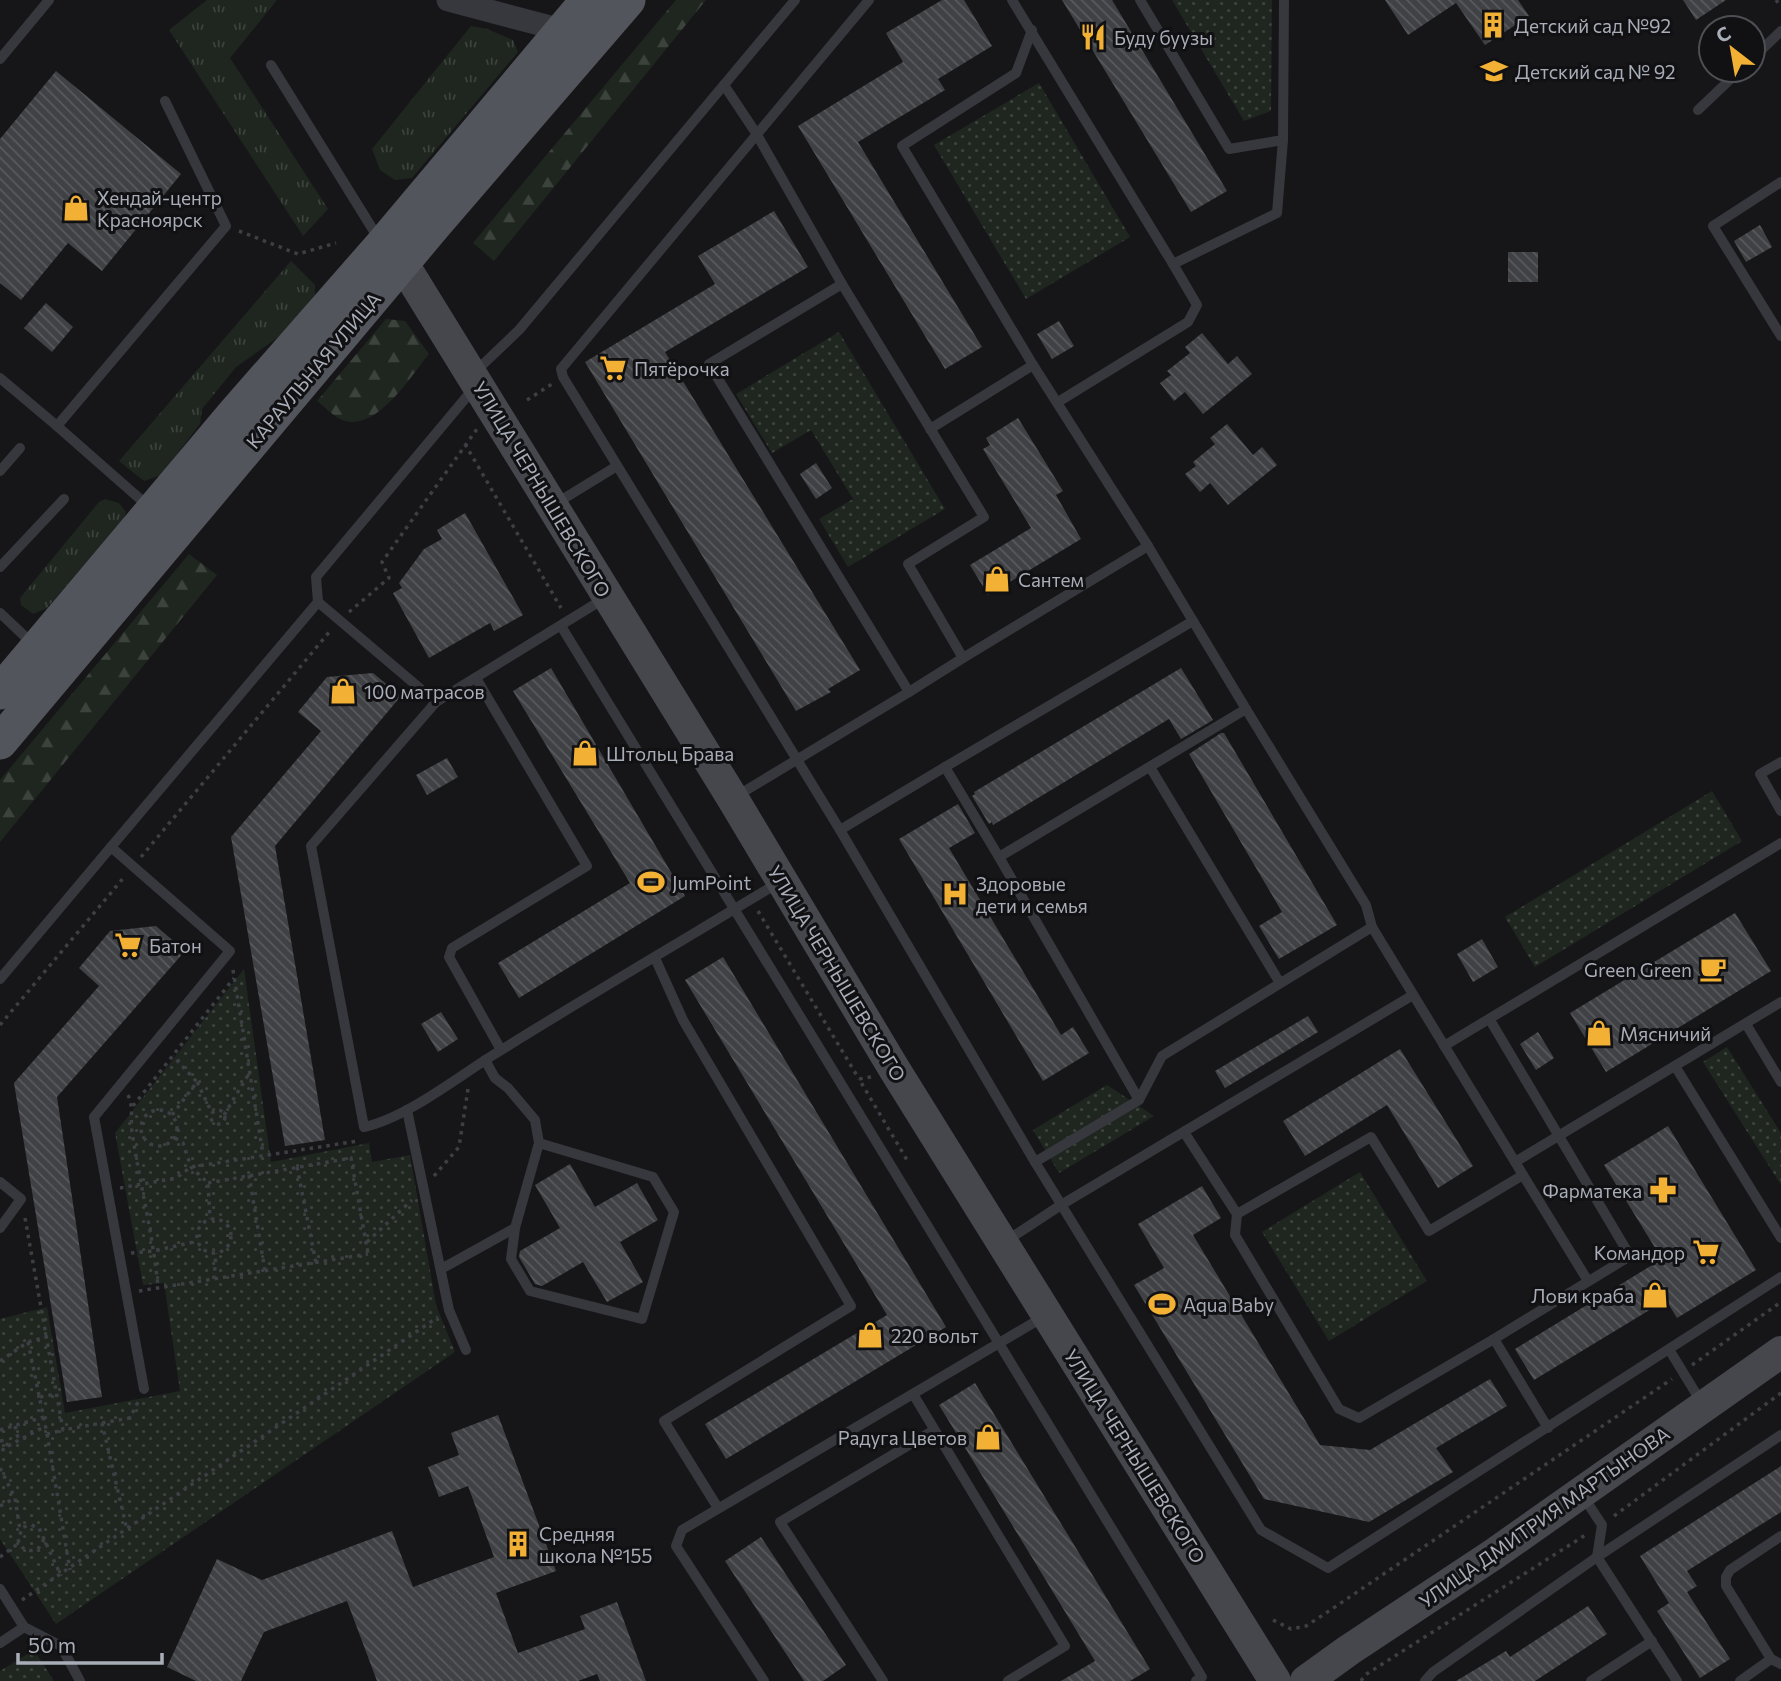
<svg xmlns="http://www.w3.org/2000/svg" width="1781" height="1681" viewBox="0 0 1781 1681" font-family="Commissioner,sans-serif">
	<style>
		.grass { fill: url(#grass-tufts) }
		.forest { fill: url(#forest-firs) }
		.park { fill: url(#park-dots) }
		.building { fill: url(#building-back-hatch) }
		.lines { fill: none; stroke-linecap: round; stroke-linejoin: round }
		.path { stroke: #3d3f44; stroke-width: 3.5; stroke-dasharray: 3.5 5; stroke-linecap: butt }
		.lane { stroke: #37383d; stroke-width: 10 }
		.street { stroke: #37383d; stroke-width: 23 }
		.secondary { stroke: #45474d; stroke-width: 32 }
		.primary { stroke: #53555c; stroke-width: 35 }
		.labels { text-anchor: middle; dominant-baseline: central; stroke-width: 6; stroke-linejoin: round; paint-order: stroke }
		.poi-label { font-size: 19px; fill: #a8adb8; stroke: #111113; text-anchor: start }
		.street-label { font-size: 19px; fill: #a8adb8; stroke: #111113 }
	</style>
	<defs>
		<pattern id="grass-tufts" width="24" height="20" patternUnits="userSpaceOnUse" patternTransform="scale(1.75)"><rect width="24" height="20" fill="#1e261f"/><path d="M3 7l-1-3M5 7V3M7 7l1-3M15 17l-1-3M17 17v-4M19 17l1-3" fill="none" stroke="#3c433d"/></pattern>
		<pattern id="forest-firs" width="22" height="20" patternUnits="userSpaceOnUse" patternTransform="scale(1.75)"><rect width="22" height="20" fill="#1e261f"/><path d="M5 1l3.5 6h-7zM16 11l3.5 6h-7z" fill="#3c433d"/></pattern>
		<pattern id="park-dots" width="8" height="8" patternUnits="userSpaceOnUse" patternTransform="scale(1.75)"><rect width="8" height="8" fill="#1e261f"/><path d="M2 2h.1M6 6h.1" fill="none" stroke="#3c433d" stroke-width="1.8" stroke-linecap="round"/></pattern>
		<pattern id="building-back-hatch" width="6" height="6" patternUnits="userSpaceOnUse" patternTransform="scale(1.75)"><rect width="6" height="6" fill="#404145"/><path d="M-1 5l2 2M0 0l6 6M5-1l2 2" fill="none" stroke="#595a5e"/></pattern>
	</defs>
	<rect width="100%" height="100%" fill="#161618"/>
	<!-- grass -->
	<g class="grass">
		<polygon points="207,0 277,0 230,58 328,209 303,236 169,30"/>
		<polygon points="471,26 487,29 513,40 518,52 412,178 395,180 380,170 372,149"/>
		<polygon points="291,261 315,285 315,295 280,336 236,367 202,409 200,424 161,475 144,481 119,461"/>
		<polygon points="105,499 119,503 126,512 124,518 47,608 33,614 21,605 20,598 99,502"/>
	</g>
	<!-- forest -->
	<g class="forest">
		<polygon points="676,0 706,0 494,261 473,243"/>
		<path d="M386 319 405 321 429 354C410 377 373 438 338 418 331 414 324 406 317 401Z"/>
		<polygon points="189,554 217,575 0,842 0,780"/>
	</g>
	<!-- park -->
	<g class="park">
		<polygon points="1172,0 1272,0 1271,111 1244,121"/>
		<polygon points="1039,83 1130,237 1026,299 934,145"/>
		<polygon points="839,332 945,509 848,567 819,519 853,499 811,430 772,453 736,394"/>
		<polygon points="1712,791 1742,841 1535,967 1505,917"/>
		<polygon points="244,969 271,1162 369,1143 372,1162 410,1155 436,1305 455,1352 56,1624 0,1539 0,1319 47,1307 65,1413 180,1391 164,1283 143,1285 115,1133"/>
		<polygon points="1727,1047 1781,1133 1781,1185 1703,1062"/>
		<polygon points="1107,1085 1154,1116 1059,1173 1033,1130"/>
		<polygon points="1360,1172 1427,1281 1329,1341 1262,1232"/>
		<polygon points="34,1650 54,1681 0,1681 0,1671"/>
	</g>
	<!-- building -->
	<g class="building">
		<polygon points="942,0 964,0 992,46 938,79 945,90 858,142 982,347 945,369 798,126 903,62 886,33"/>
		<polygon points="1062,0 1112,0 1227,191 1191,212"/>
		<polygon points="1385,0 1518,0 1529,16 1485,45 1456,3 1408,35"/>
		<polygon points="1683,0 1726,0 1696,20"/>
		<polygon points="56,71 181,174 102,271 68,243 21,300 0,283 0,139"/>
		<polygon points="774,211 808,267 665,352 860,670 828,689 831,692 796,711 585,362 715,284 698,256"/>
		<polygon points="1760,225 1772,247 1746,262 1734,241"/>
		<rect x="1508" y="252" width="30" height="30"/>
		<polygon points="46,303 73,327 52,352 24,328"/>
		<polygon points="1059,321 1074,346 1052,359 1037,334"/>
		<polygon points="1202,333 1228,364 1237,356 1252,374 1203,414 1185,392 1174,401 1160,383 1171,375 1167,371 1190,353 1185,347"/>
		<polygon points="1018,418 1063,491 1056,495 1081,539 988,595 970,565 1031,528 983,449 990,445 986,438"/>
		<polygon points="1227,424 1253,455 1262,447 1277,465 1228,505 1210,483 1200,492 1185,474 1196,466 1193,462 1215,444 1210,438"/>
		<polygon points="816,463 832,488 816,499 800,474"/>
		<polygon points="465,513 523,615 494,631 490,623 429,658 393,593 402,588 399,583 424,549 442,539 437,530"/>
		<polygon points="551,668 685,896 519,998 498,963 630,883 513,691"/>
		<polygon points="1181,668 1213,720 1181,739 1169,719 993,825 992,822 989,824 972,796 975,794 974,792"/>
		<polygon points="373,673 401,696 275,846 325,1140 285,1146 231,837 321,731 298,712 327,677"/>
		<polygon points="1221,733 1224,733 1337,925 1279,959 1259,926 1282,912 1189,754"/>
		<polygon points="447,758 458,777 427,795 416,775"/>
		<polygon points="958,804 975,833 949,848 1061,1035 1073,1027 1089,1053 1043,1081 899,839"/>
		<polygon points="1735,913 1771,971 1606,1072 1570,1013"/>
		<polygon points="156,926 185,951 57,1097 102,1397 67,1402 14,1083 99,986 79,968 110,931"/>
		<polygon points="1482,939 1498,967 1473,982 1457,954"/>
		<polygon points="723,957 946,1327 726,1459 705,1424 887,1315 685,980"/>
		<polygon points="441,1012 458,1039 438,1052 421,1024"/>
		<polygon points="1308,1016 1318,1032 1225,1088 1215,1071"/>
		<polygon points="1538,1032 1554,1058 1536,1070 1520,1044"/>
		<polygon points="1400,1049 1473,1166 1438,1188 1387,1105 1305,1156 1283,1121"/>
		<polygon points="1668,1126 1756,1270 1677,1318 1666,1300 1534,1380 1515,1349 1662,1259 1604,1165"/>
		<polygon points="570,1164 595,1207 637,1183 658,1220 620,1242 643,1282 607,1302 583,1262 542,1286 535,1284 519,1257 520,1251 560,1228 535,1185"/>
		<polygon points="1202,1186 1221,1218 1193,1235 1320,1445 1370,1450 1490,1379 1507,1406 1436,1448 1453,1472 1369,1522 1264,1499 1134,1285 1164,1268 1138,1224"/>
		<polygon points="975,1383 1150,1669 1130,1681 1061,1681 1095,1661 939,1405"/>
		<polygon points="498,1415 556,1571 496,1593 518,1653 585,1629 580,1616 617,1602 646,1681 600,1681 597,1674 578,1681 377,1681 347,1601 264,1632 241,1681 196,1681 167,1667 217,1559 262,1580 392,1531 413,1587 494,1557 468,1486 439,1497 428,1467 459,1455 451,1433"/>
		<polygon points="1781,1466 1781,1512 1687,1571 1697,1586 1687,1592 1730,1659 1700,1678 1657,1611 1669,1603 1640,1556"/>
		<polygon points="761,1537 846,1665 823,1681 804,1681 725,1561"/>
		<polygon points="1588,1606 1607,1634 1535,1681 1456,1681 1506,1651 1510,1657"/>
	</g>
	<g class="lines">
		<!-- path -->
		<g class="path">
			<polyline points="1776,0 1781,7"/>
			<polyline points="239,231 298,254 336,243"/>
			<polyline points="527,400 552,384"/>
			<polyline points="465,444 561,608"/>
			<polyline points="349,612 389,578 382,562 477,429"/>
			<polyline points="141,857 331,630"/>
			<polyline points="758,911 859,1079"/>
			<polyline points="233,970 263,1154"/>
			<polyline points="0,1025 125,876"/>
			<polyline points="871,1077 859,1079 907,1160"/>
			<polyline points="197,1082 212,1113"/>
			<path d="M128 1095C134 1108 130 1119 132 1132 140 1184 153 1235 158 1287"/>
			<polyline points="133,1106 234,978"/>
			<circle cx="159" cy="1128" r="18"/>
			<circle cx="218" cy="1117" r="7"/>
			<polyline points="172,1115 197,1082 173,1056"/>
			<polyline points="224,1115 250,1072"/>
			<polyline points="175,1138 183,1143 191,1167 208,1183 210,1219"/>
			<polyline points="297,1167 316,1263"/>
			<polyline points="249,1175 265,1271"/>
			<polyline points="434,1176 459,1147 468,1089"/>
			<polyline points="208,1183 351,1158 368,1254"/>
			<polyline points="120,1188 176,1178 191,1167 358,1141"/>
			<polyline points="25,1218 63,1430 130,1418 139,1400"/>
			<circle cx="214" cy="1236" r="17"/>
			<polyline points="367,1242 412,1200"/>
			<polyline points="131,1253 154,1251 198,1241"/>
			<polyline points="214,1279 216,1253"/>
			<polyline points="139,1291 368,1254"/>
			<polyline points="28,1342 47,1434 63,1430"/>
			<polyline points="0,1361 28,1342 46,1337"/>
			<polyline points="1692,1365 1781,1302"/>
			<polyline points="40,1397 56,1394"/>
			<polyline points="102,1423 127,1530"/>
			<polyline points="15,1426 19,1442"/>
			<polyline points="0,1430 44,1417"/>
			<polyline points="47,1434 70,1570"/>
			<polyline points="0,1441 5,1440 8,1446 5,1450 0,1449"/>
			<polyline points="8,1446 46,1426"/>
			<polyline points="0,1468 15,1498 20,1530"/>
			<polyline points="0,1506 15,1498"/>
			<polyline points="1614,1516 1781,1393"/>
			<path d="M44 1539 38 1549C28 1553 20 1549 18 1539L23 1527 31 1525 39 1528 61 1576"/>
			<polyline points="0,1557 19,1543"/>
			<polyline points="22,1600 438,1317"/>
			<polyline points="1273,1620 1291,1629 1306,1626 1326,1613 1672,1379"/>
			<polyline points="1361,1681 1365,1675 1587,1534"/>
		</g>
		<!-- lane -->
		<g class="lane">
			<polyline points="1012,0 1173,264 1277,213 1283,140 1284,0"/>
			<polyline points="1140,0 1229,149 1283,140"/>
			<polyline points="1753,58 1781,31"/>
			<polyline points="0,59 49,0"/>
			<polyline points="271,65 380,241"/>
			<polyline points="724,85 756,133 842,284 984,517 908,564 963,658 1148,546 1033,365 902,146 1016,73 1032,30"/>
			<polyline points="1698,110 1740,70"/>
			<polyline points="1781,182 1713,226 1781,336"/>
			<polyline points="475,372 519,330 795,0"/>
			<polyline points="0,378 57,426"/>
			<polyline points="1058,402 1188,322 1197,305 1173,264"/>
			<polyline points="930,429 1033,365"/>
			<polyline points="0,471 20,448"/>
			<polyline points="555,504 617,466"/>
			<polyline points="148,506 57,426 226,226 165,101"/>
			<polyline points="1148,546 1193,621"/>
			<polyline points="0,567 64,499"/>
			<path d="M318 602 436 702 311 846 364 1127C407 1118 460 1075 498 1052 591 994 685 939 778 883"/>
			<polyline points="0,613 35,646"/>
			<path d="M561 626C777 975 987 1327 1202 1677L1196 1681"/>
			<polyline points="476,678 587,866 452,948 449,957 501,1050"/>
			<polyline points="909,692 963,658"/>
			<polyline points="436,702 605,598"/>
			<polyline points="1781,762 1760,774 1781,811"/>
			<polyline points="945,767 840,830 1035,1162"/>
			<polyline points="1150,767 1280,983"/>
			<polyline points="735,797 909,692 709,364 842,284"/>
			<polyline points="840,830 563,377 561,369 869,0"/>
			<polyline points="111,847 318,602 316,577 474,388"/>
			<polyline points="999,857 945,767 1193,621 1246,709"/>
			<polyline points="655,958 683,1020 851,1306 664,1421 718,1508"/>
			<polyline points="0,979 111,847 230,951 94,1117 144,1389"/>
			<polyline points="1490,1020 1630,1256 1494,1339"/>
			<polyline points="1746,1024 1781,1082"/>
			<polyline points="1444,1046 1781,843"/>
			<polyline points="485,1060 495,1078 508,1088 535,1120 539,1143 515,1228 511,1259 530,1291 642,1319 674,1212 653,1177 539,1143"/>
			<polyline points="1675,1066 1781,1238"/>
			<polyline points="1139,1100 999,857 1246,709 1366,905 1372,927"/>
			<polyline points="407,1110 449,1310 466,1350"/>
			<polyline points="1184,1132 1237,1214 1235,1235 1339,1409 1359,1418 1494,1339 1548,1428"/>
			<polyline points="1515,1162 1781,1002"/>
			<polyline points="1523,1175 1588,1281"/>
			<polyline points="0,1182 21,1199 0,1228"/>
			<polyline points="1237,1214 1371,1137 1429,1231 1523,1175 1372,927 1162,1056 1139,1100 1035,1162 1261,1530 1328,1568 1781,1277"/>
			<polyline points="1006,1241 1061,1205 1413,995"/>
			<polyline points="441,1269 515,1228"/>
			<polyline points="1670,1351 1703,1405"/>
			<polyline points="913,1394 1065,1646 1008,1681"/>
			<polyline points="1583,1496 1602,1525 1597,1557 1677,1681"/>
			<polyline points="1781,1536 1730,1570 1726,1577 1726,1586 1771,1659 1781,1664"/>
			<polyline points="0,1589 24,1627 61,1646 80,1681"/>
			<polyline points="0,1643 24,1627"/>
			<polyline points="764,1681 676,1546 682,1530 1045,1316"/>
			<polyline points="883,1681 780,1522 934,1430"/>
			<polyline points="1425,1681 1433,1672 1597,1557 1781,1435"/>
			<polyline points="1591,1681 1652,1641"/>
			<polyline points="1740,1681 1771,1659"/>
		</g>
		<!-- street -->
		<polyline class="street" points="448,0 562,30"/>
		<!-- secondary -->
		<g class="secondary">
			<polyline points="403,264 733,799 893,1067 1275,1681"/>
			<polyline points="1306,1681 1349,1650 1494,1554 1781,1352"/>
		</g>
		<!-- primary -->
		<g class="primary">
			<polyline points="0,692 234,414 383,244 588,0"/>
			<polyline points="0,742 435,224 628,0"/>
		</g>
	</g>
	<!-- icons -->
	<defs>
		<g id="building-bare" transform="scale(2.1)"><path d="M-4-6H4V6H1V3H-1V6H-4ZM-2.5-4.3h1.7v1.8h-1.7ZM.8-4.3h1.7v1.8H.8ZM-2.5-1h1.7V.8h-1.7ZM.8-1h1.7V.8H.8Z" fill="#f2b134" stroke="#111113" stroke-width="2.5" paint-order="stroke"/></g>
		<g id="restaurant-bare" transform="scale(2.1)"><path d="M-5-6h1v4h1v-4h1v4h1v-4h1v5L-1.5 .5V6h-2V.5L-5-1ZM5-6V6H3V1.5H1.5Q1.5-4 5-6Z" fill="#f2b134" stroke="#111113" stroke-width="2.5" paint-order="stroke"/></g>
		<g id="school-bare" transform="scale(2.1)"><path d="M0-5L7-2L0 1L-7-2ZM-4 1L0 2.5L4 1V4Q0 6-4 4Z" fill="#f2b134" stroke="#111113" stroke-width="2.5" paint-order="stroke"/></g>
		<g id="shop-bare" transform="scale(2.1)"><path d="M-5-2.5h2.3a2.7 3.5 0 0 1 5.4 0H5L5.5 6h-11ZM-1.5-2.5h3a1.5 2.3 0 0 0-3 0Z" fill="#f2b134" stroke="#111113" stroke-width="2.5" paint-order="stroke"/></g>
		<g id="supermarket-bare" transform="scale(2.1)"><path d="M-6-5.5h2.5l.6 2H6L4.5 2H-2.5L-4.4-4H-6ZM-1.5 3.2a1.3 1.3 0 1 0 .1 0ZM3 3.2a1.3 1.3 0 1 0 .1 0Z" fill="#f2b134" stroke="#111113" stroke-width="2.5" paint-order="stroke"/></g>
		<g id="stadium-bare" transform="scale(2.1)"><path d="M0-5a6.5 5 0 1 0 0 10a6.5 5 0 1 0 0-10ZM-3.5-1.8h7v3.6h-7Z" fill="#f2b134" stroke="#111113" stroke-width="2.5" paint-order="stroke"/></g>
		<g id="hospital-bare" transform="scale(2.1)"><path d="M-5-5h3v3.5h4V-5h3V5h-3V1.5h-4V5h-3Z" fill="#f2b134" stroke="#111113" stroke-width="2.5" paint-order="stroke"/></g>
		<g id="cafe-bare" transform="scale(2.1)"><path d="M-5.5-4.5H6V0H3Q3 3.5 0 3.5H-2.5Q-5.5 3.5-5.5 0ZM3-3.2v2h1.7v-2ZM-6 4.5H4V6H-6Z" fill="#f2b134" stroke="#111113" stroke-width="2.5" paint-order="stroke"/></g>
		<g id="pharmacy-bare" transform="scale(2.1)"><path d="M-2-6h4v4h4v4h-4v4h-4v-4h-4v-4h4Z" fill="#f2b134" stroke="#111113" stroke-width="2.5" paint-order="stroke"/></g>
	</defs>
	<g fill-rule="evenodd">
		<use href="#building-bare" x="1493" y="25"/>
		<use href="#restaurant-bare" x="1093" y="37"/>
		<use href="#school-bare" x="1494" y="71"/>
		<use href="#shop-bare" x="76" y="208"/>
		<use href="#supermarket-bare" x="613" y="368"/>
		<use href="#shop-bare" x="997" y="579"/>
		<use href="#shop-bare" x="343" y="691"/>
		<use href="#shop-bare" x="585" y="753"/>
		<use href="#stadium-bare" x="651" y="882"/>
		<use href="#hospital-bare" x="955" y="894"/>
		<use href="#supermarket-bare" x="128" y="945"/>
		<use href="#cafe-bare" x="1713" y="969"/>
		<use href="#shop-bare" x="1599" y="1033"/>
		<use href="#pharmacy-bare" x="1663" y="1190"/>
		<use href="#supermarket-bare" x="1706" y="1252"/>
		<use href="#shop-bare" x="1655" y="1295"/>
		<use href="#stadium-bare" x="1162" y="1304"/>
		<use href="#shop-bare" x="870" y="1335"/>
		<use href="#shop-bare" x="988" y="1437"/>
		<use href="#building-bare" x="518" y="1544"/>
	</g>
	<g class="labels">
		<!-- poi labels -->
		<g class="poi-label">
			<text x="1514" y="25">Детский сад №92</text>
			<text x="1114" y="37">Буду буузы</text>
			<text x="1515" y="71">Детский сад № 92</text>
			<text x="97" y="197">Хендай-центр<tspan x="97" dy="22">Красноярск</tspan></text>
			<text x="634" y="368">Пятёрочка</text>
			<text x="1018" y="579">Сантем</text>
			<text x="364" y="691">100 матрасов</text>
			<text x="606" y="753">Штольц Брава</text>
			<text x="672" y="882">JumPoint</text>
			<text x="976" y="883">Здоровые<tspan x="976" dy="22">дети и семья</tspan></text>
			<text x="149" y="945">Батон</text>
			<text x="1692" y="969" text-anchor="end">Green Green</text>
			<text x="1620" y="1033">Мясничий</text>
			<text x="1642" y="1190" text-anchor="end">Фарматека</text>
			<text x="1685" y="1252" text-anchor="end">Командор</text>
			<text x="1634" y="1295" text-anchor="end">Лови краба</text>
			<text x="1183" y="1304">Aqua Baby</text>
			<text x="891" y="1335">220 вольт</text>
			<text x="967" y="1437" text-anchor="end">Радуга Цветов</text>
			<text x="539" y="1533">Средняя<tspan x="539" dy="22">школа №155</tspan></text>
		</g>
		<!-- street labels -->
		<g class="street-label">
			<text transform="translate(313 370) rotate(-50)">КАРАУЛЬНАЯ УЛИЦА</text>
			<text transform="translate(542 489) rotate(59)">УЛИЦА ЧЕРНЫШЕВСКОГО</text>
			<text transform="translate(837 973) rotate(59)">УЛИЦА ЧЕРНЫШЕВСКОГО</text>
			<text transform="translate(1135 1456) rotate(58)">УЛИЦА ЧЕРНЫШЕВСКОГО</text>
			<text transform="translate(1544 1517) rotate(-35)">УЛИЦА ДМИТРИЯ МАРТЫНОВА</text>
		</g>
	</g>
	<!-- north arrow -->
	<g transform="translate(1732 49) rotate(329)"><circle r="33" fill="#111113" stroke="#4d4f55" stroke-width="2"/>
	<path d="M0-5L12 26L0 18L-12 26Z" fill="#f2b134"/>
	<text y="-10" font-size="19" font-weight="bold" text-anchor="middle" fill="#a8adb8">С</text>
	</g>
	<!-- scale -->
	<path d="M18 1653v10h144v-10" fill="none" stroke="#a8adb8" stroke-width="3.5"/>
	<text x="28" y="1653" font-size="21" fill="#a8adb8" stroke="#111113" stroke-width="5" paint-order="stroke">50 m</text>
</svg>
